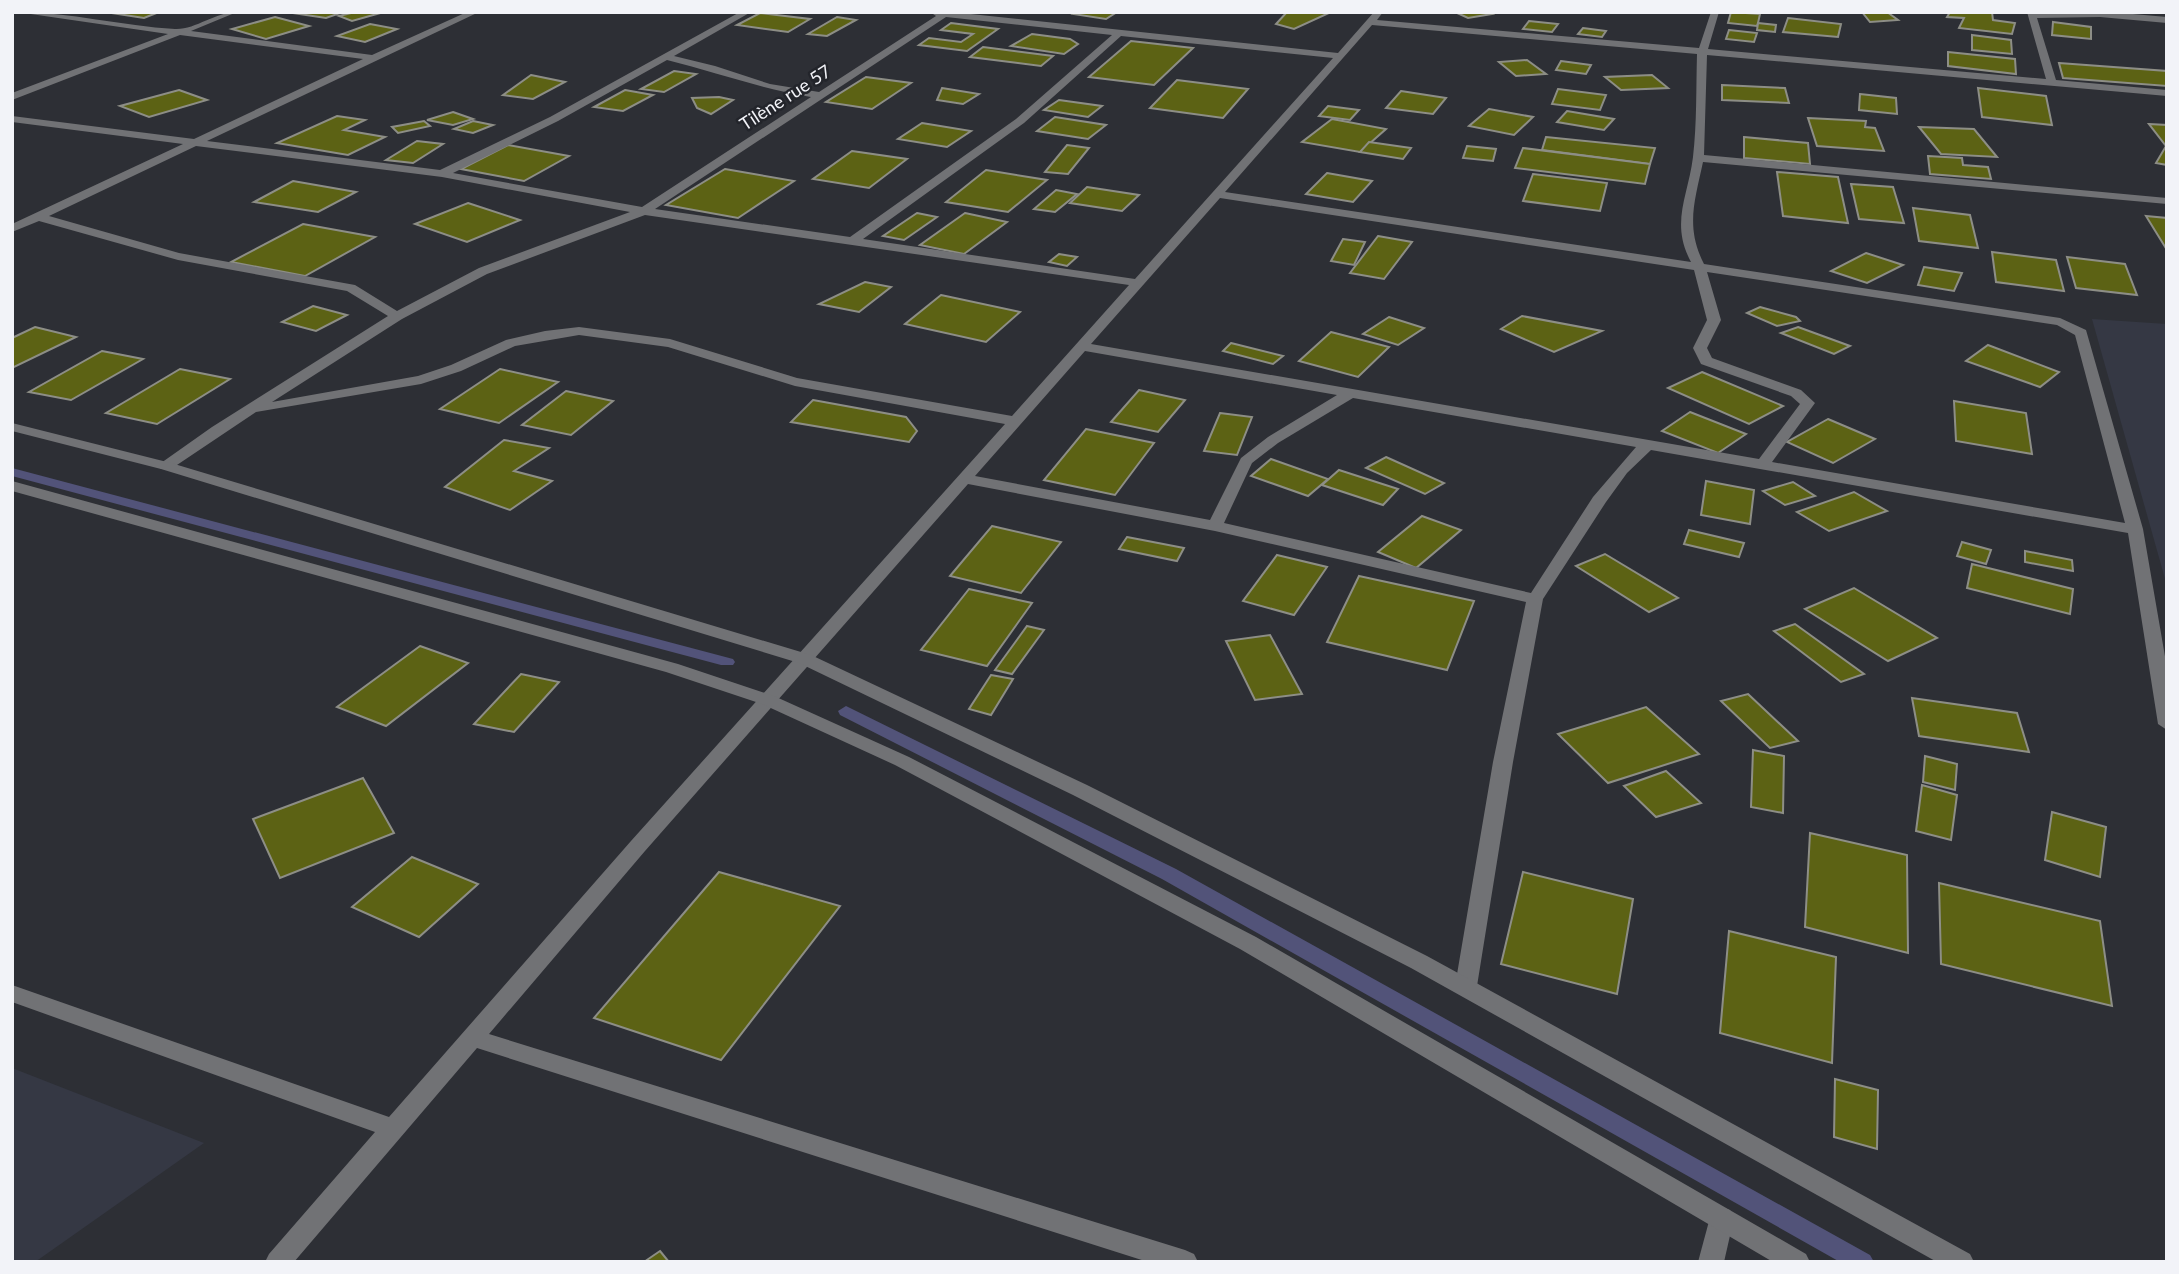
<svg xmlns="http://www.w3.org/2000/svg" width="2179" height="1274" viewBox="0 0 2179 1274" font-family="Lato,sans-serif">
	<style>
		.built { fill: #353844 }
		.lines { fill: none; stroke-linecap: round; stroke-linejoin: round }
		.stream { fill: #525379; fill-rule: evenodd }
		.building { fill: #5c6214; stroke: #8d8e86; stroke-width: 2 }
		.minor { fill: #717275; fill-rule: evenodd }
		.tertiary { fill: #717275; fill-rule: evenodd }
		.labels { text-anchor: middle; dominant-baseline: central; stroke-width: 5; stroke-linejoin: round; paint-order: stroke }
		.far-street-label { font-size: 18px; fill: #f2f3f8; stroke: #23252b }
	</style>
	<rect width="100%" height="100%" fill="#2d2f35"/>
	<!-- built -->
	<g class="built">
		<polygon points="2092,319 2167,324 2167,586"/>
		<polygon points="12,1068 204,1143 35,1262 12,1262"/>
	</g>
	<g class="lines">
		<!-- stream -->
		<g class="stream">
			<polygon points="12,468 733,659 735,662 733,665 721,665 12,476"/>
			<polygon points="846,706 1176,869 1870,1255 1874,1262 1840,1262 1162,879 840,715 838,711"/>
		</g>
	</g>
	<!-- building -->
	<g class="building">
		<polygon points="105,12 159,12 144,18"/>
		<polygon points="286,12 343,12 326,18"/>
		<polygon points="355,12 384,12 352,21 339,16"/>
		<polygon points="1076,12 1117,12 1106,19 1073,14"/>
		<polygon points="1287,12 1323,12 1329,13 1294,29 1276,24"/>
		<polygon points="1455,12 1488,12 1492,14 1468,18"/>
		<polygon points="1731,12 1760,14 1758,23 1757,26 1728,23"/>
		<polygon points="1862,12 1887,12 1898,20 1870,22"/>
		<polygon points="1950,12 1992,12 1993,20 2015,23 2012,34 1959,28 1964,18 1947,17"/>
		<polygon points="760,13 810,19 788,32 737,25"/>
		<polygon points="275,17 309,26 266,39 232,29"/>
		<polygon points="837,17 856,20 827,36 808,34"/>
		<polygon points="1788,18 1841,24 1838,37 1783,32"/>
		<polygon points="1529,21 1558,24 1552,32 1523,29"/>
		<polygon points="2053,22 2091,27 2091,39 2052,35"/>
		<polygon points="951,23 998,29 967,51 919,45 929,38 961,42 973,34 941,30"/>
		<polygon points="1758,23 1776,25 1775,32 1757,30"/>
		<polygon points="370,24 397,29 365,42 337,36"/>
		<polygon points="1583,28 1606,31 1602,37 1578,34"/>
		<polygon points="1729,30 1757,33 1754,42 1726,39"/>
		<polygon points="1032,34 1070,39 1078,44 1064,54 1011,46"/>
		<polygon points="1972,35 2011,40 2012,54 1972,50"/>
		<polygon points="1131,41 1193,48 1154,85 1089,77"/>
		<polygon points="983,47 1053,56 1041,66 970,57"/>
		<polygon points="1948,52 2015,59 2016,74 1948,66"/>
		<polygon points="1527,60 1546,74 1516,76 1499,62"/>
		<polygon points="1561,61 1591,65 1586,74 1556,70"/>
		<polygon points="2059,63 2167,71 2167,86 2063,78"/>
		<polygon points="674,71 696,74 664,92 641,89"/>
		<polygon points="531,75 565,82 533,99 503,95"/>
		<polygon points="1652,75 1668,88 1621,90 1605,77"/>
		<polygon points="866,77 911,83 872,109 826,102"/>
		<polygon points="1177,80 1248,89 1223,118 1150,108"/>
		<polygon points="1722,85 1785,88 1789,103 1722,100"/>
		<polygon points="942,88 979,94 963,104 937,100"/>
		<polygon points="1978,88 2046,96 2052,125 1982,117"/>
		<polygon points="1558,89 1606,95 1600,110 1552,104"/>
		<polygon points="179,90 207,100 149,117 120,106"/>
		<polygon points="625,90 653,95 623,111 594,107"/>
		<polygon points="1401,91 1446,98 1433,114 1386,108"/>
		<polygon points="1860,94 1896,98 1897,114 1859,110"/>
		<polygon points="719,97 733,100 711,114 697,108 692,98"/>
		<polygon points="1059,100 1102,106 1088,117 1044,110"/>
		<polygon points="1328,106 1359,110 1350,120 1319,116"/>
		<polygon points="1489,109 1533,117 1514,135 1469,126"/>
		<polygon points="1567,111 1614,119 1604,130 1557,122"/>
		<polygon points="453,112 473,119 453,125 427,120"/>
		<polygon points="337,116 365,120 344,130 385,137 348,155 277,143"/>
		<polygon points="1055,117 1106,125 1088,139 1037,131"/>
		<polygon points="1808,118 1866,121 1865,127 1875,128 1884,151 1817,146"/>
		<polygon points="1332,119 1386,129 1360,152 1302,142"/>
		<polygon points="424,121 430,126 398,133 392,127"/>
		<polygon points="473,121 493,125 473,133 454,129"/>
		<polygon points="922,123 971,131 947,147 898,139"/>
		<polygon points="2149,124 2167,125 2167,146 2166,146"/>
		<polygon points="1919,127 1974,129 1997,157 1941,154"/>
		<polygon points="1546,137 1655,148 1650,164 1542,150"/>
		<polygon points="1744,137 1808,143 1810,164 1744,158"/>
		<polygon points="417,141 443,144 413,163 386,160"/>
		<polygon points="1369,142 1411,148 1403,159 1360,152"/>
		<polygon points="508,145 569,156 524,181 461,169"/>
		<polygon points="1067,145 1089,148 1068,174 1045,172"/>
		<polygon points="1467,146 1496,149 1493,161 1463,158"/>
		<polygon points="2166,146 2167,165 2156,163"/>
		<polygon points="1523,148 1650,164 1645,184 1515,168"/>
		<polygon points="852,151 907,159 869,188 813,179"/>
		<polygon points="1928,156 1962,158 1963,165 1988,167 1991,179 1930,174"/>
		<polygon points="725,169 794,181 738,218 666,205"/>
		<polygon points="986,170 1047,180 1008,212 946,202"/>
		<polygon points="1777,172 1838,177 1848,223 1783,216"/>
		<polygon points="1327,173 1372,181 1353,202 1306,194"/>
		<polygon points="1533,174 1607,183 1600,211 1523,201"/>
		<polygon points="293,181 356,192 318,212 254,202"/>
		<polygon points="1851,184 1893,187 1904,223 1859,219"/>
		<polygon points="1087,187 1139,195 1122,211 1070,203"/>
		<polygon points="1056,190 1077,194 1055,212 1034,209"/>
		<polygon points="468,203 520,220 467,242 415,224"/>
		<polygon points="1913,208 1970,215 1978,248 1919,241"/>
		<polygon points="917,213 937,217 904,240 883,236"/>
		<polygon points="965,213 1007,222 964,254 920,245"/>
		<polygon points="2146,216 2167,218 2167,250"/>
		<polygon points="303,224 375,237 305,276 231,262"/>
		<polygon points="1378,236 1412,242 1384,279 1350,273"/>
		<polygon points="1343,239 1365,242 1354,265 1331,261"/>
		<polygon points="1992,252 2056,260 2064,291 1996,282"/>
		<polygon points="1866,253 1903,265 1867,283 1831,271"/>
		<polygon points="1059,254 1077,257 1067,266 1049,262"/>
		<polygon points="2067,257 2125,264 2137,295 2076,288"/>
		<polygon points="1924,267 1962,273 1954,291 1918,285"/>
		<polygon points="865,282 891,287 859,312 819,304"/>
		<polygon points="941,295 1020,312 986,342 905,324"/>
		<polygon points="313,306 347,315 316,331 282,322"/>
		<polygon points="1760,307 1796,317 1800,321 1777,326 1747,313"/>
		<polygon points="1522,316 1602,331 1554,352 1501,329"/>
		<polygon points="1389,317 1424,328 1398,345 1363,334"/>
		<polygon points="35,327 76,337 12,368 12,338"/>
		<polygon points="1798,327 1850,346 1834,354 1781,333"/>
		<polygon points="1331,332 1389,347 1358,377 1299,361"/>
		<polygon points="1231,343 1283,356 1273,364 1223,351"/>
		<polygon points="1988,345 2059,372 2040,387 1966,361"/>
		<polygon points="102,351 143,359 71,400 29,392"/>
		<polygon points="180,369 230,379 157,424 106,413"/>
		<polygon points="500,369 558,382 499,423 440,409"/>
		<polygon points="1702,372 1783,406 1749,424 1668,388"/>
		<polygon points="1139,390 1185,400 1158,432 1111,422"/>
		<polygon points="566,391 613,401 571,435 522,425"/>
		<polygon points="813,400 906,417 917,431 909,442 791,422"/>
		<polygon points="1954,401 2026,413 2032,454 1956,441"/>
		<polygon points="1690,412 1746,434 1718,453 1662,431"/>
		<polygon points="1220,413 1252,417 1237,455 1204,451"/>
		<polygon points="1828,419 1875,439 1833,463 1787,442"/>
		<polygon points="1086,429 1154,443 1115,495 1044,480"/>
		<polygon points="504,440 549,448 514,471 552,481 510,510 445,487"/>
		<polygon points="1386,457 1444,483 1425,494 1366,468"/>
		<polygon points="1271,459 1328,479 1308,496 1251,476"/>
		<polygon points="1339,470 1398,489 1383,505 1322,485"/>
		<polygon points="1706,481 1754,490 1750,524 1701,515"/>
		<polygon points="1793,482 1815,496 1785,505 1763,491"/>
		<polygon points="1854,492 1887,511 1829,531 1797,512"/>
		<polygon points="1422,516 1461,530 1416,568 1378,552"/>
		<polygon points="992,526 1061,542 1021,593 950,576"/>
		<polygon points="1689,530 1744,543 1739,557 1684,544"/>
		<polygon points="1127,537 1184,548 1177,561 1119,549"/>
		<polygon points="1962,542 1991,550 1986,564 1957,556"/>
		<polygon points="2025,551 2072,560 2073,571 2025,562"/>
		<polygon points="1605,554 1678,598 1649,612 1576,566"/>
		<polygon points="1277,555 1327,567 1294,615 1243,601"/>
		<polygon points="1972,564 2073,589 2070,614 1967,588"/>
		<polygon points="1359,576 1474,601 1447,670 1327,642"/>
		<polygon points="1854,588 1937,638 1888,661 1805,609"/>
		<polygon points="969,589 1032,603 987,666 921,650"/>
		<polygon points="1795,624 1864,674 1841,682 1774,631"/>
		<polygon points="1027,626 1044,630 1012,674 995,670"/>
		<polygon points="1270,635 1302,694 1255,700 1226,641"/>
		<polygon points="420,646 468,663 386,726 337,707"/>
		<polygon points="521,674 559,682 514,732 474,724"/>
		<polygon points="991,675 1013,679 991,715 969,709"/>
		<polygon points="1748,694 1798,741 1770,748 1721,701"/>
		<polygon points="1912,698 2017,713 2029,752 1919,736"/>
		<polygon points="1646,707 1699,754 1608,783 1558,734"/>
		<polygon points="1753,750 1784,756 1783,813 1751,807"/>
		<polygon points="1925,756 1957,764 1955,790 1923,782"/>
		<polygon points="1666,771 1701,803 1656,817 1624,786"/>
		<polygon points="363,778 394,833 280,878 253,819"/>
		<polygon points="1922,785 1957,795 1951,840 1916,831"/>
		<polygon points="2052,812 2106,827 2100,877 2045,860"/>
		<polygon points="1810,833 1907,855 1908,953 1805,927"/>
		<polygon points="412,857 478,884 419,937 352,907"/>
		<polygon points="719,872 840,906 721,1060 594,1018"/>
		<polygon points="1523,872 1633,899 1617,994 1501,964"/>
		<polygon points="1939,883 2100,921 2112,1006 1941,964"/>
		<polygon points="1729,931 1836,957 1832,1063 1720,1033"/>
		<polygon points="1835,1079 1878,1090 1877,1149 1834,1137"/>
		<polygon points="660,1251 669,1262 644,1262"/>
	</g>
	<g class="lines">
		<!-- minor -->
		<g class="minor">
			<path d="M17 12C70 12 122 26 175 29 195 30 215 12 237 12L191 31 372 55 467 12H479L207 141 440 170 550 117 740 12H751L674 56 715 66 770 84 819 92 936 16 930 12H952L1338 53 1374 12H1383L1377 20 1699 48 1711 12H1719L1708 49 2046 79 2027 12H2110L2167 17V23L2100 17 2037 18 2056 80 2167 90V96L1707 55 1704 155 2167 198V204L1703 162C1695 200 1685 227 1704 264L2060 318 2086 330 2143 529 2167 668V730L2158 724 2128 533 1651 450 1627 473 1606 502 1543 599 1513 762 1477 986 1474 992 1466 994 1458 992 1455 986 1493 762 1526 602 1215 531 968 484 645 851 489 1034 1185 1250 1194 1254 1198 1262H1148L477 1048 294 1262H265L269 1254 375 1132 12 1002V985L389 1117 631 841 1005 424 795 386 668 347 579 335 515 346 461 371 421 384 256 412 171 469H161L158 466 161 463 212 427 388 316 347 291 178 260 39 221 12 232V224L183 144 12 122V116L194 139 363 59 180 35 12 100V93L168 34ZM946 17 1112 35 1016 119 850 237 655 209ZM1372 25 1697 54C1696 88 1697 123 1693 157 1688 197 1670 223 1691 262L1225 192ZM1121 36 1333 58 1135 279 863 239 1024 123ZM667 60C716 72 761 89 811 97L642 207 453 173 558 121ZM196 146 442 177 630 212 479 268 397 311 355 285 179 253 49 216ZM1220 198 1694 270 1707 320 1693 348 1701 364 1791 396 1800 404 1759 459 1091 344ZM645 215 1129 285 1012 416 797 378 670 339 579 327 545 331 506 340 451 365 418 376 272 402 402 319 487 274ZM1707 272 2057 325 2075 335 2125 523 1772 462 1815 403 1801 390 1712 358 1707 348 1721 320ZM1085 351 1337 395 1268 437 1241 458 1210 520 975 476ZM1353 398 1636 447 1593 497 1531 593 1224 523 1252 463 1278 443Z"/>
			<polygon points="1721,1207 1730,1210 1734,1218 1724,1262 1698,1262 1712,1210"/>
		</g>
		<!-- tertiary -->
		<g class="tertiary">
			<polygon points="12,423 171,463 811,655 1087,785 1427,956 1970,1254 1974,1262 1937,1262 1411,968 1073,795 799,663 161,469 12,431"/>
			<polygon points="12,481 678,664 774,696 909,757 1256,937 1806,1254 1810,1262 1773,1262 1240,949 895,765 762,704 666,672 12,491"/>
		</g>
	</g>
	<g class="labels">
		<!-- far-street labels -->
		<g class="far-street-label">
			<text transform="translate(785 97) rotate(-33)">Tilène rue 57</text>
		</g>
	</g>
	<!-- border -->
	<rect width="2179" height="1274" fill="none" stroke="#f2f3f8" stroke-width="28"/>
</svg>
